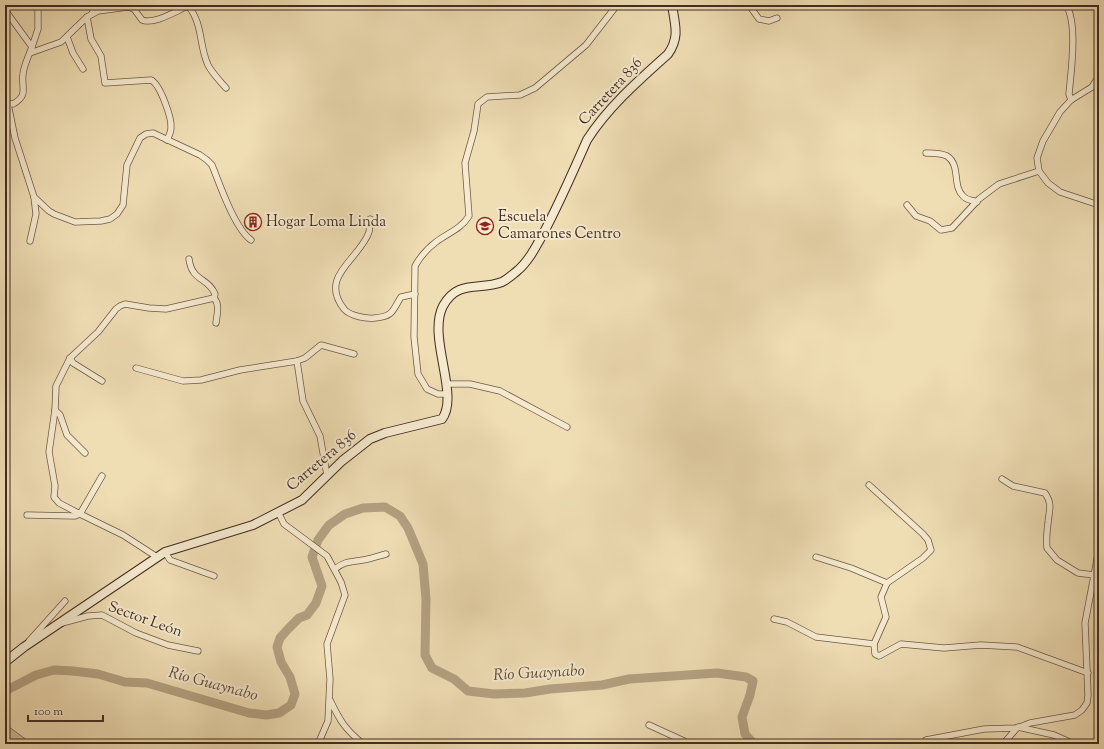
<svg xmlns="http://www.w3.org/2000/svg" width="1104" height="749" viewBox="0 0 1104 749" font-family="'Sorts Mill Goudy',serif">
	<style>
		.park { fill: #d2bf9b; stroke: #8a765e }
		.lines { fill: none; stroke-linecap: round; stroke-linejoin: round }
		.river { stroke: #b4a182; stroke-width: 9 }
		.street-casing { stroke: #6d5946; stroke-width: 7 }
		.secondary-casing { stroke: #422d21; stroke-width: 10 }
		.street { stroke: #f5e9ce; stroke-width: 5.5 }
		.secondary { stroke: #f5e9ce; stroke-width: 8 }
		.labels { text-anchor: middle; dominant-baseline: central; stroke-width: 4; stroke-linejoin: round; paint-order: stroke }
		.street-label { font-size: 15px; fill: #422d21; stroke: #f5e9ce }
		.poi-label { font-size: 15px; fill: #422d21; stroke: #f5e9ce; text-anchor: start }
		.water-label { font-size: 16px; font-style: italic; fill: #5e4a39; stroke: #f5e9ce }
	</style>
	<rect width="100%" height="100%" fill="#efddb4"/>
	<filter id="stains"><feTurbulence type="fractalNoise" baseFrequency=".005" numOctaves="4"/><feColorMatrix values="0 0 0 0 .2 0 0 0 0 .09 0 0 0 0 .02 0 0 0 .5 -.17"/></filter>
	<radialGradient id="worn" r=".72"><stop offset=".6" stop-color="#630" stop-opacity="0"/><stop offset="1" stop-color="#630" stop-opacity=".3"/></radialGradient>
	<!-- park -->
	<polygon class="park" points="5,724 31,743 30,744 5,744"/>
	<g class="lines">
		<!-- river -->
		<polyline class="river" points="5,691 36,675 54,670 73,671 98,674 125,682 147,683 249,713 266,715 279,713 291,705 295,694 290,677 281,662 277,647 280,638 288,629 299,618 307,615 316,603 322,586 312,557 318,540 329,525 345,514 363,508 385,507 400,516 408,528 423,564 426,599 425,655 432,668 454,679 468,691 494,694 525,693 550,689 602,685 629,679 717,673 746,677 753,681 750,695 742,717 745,734 754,744"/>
		<!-- street casing -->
		<g class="street-casing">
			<g id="street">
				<polyline points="749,5 759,19 769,21 777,18"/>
				<path d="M1066 5C1078 23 1071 72 1069 94L1071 100"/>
				<path d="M5 10 32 47C29 55 24 65 23 74 21 88 29 95 13 104L5 103"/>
				<polyline points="92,14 95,6 93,5"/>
				<path d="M87 17 91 39 101 56 105 83 151 80C160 84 172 118 171 128 171 132 169 136 167 140"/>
				<polyline points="67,37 73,53 83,69"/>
				<polyline points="32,47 38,29 38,5"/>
				<path d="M30 53 61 42 87 17 98 11 128 7 134 9 142 20C154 25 176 11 188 6 203 23 199 46 208 65 212 73 220 81 226 88"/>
				<polyline points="1099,76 1092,87 1071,100 1060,112 1043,141 1037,158 1039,171 1048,183 1060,192 1099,205"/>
				<path d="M8 104 15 138 34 197 49 211 54 214 75 222 101 221 110 219 117 214 123 205 127 165 140 138 146 134 153 133 200 155 207 160 212 165C220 185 235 229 251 240"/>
				<path d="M926 153C932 153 941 153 947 156 961 165 952 186 963 196 966 200 972 200 977 202"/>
				<polyline points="907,205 916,216 930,221 941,230 952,228 979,199 999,184 1039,171"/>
				<path d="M370 219C369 223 370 228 369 232 360 259 318 276 344 309 350 316 366 319 375 318 394 316 392 311 401 297L415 294"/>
				<polyline points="30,241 36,214 34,197"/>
				<path d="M189 259C192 282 208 277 215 294L214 298"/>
				<polyline points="70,358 73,363 102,381"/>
				<polyline points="297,361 303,401 320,436 327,475"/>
				<polyline points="136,368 183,381 201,380 240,370 297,361 305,358 321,345 354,354"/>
				<polyline points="446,384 470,384 500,391 567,427"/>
				<path d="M447 394H438L427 389 418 374 414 337 415 266C420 257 428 248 436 242 448 233 461 229 469 216L465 163 474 131 478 104 487 97 520 95 535 88 586 45 617 5"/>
				<polyline points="55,410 60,415 67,435 85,453"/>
				<path d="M102 476 80 514 59 503 54 497 55 486 49 452 55 410 56 386 70 358 98 332 116 309 120 306 125 304 149 308 166 309 214 298C220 304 217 315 216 323"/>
				<path d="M1002 479 1013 486 1045 493C1053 505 1049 510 1048 523 1047 531 1046 540 1047 548L1057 560 1078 573 1094 575"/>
				<polyline points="869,485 923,534 928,540 931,550 923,558 887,583 881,597 886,617 874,644 875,654 879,656 901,644 944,648 981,645 1017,647 1088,673"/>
				<polyline points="278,512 284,524 327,556 341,582 345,595 327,644 330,679 328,721 318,744"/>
				<polyline points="27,515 75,516 80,514 123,535 157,557"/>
				<polyline points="165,552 170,560 214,576"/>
				<polyline points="816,557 851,568 887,583"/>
				<path d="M335 569C345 561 351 562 363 560 371 559 378 556 386 554"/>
				<polyline points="774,619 787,622 816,637 874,644"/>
				<polyline points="62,623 88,616 102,615 136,633 168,645 198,651"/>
				<polyline points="29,641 65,601"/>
				<path d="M330 700C340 721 345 729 363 744"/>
				<polyline points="649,725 684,741 687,744"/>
				<polyline points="1018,727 1054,735 1074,744"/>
				<polyline points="926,740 984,729 1017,728 1030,723 1075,715 1082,710 1087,703 1088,695 1085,623 1099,549"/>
				<polyline points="1003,744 1017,728"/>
			</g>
		</g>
		<!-- secondary casing -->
		<g class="secondary-casing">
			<path id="secondary" d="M5 662 24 647 165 552 253 525 302 500 342 461 370 439 385 433 442 419C460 395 427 337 443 306 458 279 479 291 502 282 508 279 512 275 517 271 528 262 536 247 543 234 559 204 573 172 587 140 608 107 639 80 668 54 680 37 675 25 672 5"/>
		</g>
		<!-- street -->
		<use href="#street" class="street"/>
		<!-- secondary -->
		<use href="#secondary" class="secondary"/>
	</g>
	<!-- icons -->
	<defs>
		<g id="building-ring" transform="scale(0.9)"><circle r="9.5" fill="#f5e9ce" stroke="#8f2418" stroke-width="1.5"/><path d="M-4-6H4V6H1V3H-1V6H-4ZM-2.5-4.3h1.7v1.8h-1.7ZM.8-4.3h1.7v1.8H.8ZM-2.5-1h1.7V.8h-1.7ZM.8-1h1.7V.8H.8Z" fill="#8f2418"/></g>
		<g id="school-ring" transform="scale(0.9)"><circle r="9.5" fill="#f5e9ce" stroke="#8f2418" stroke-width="1.5"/><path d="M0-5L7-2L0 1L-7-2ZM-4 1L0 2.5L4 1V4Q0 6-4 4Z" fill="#8f2418"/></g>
	</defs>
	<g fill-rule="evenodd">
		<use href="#building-ring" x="253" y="222"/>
		<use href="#school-ring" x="485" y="226"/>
	</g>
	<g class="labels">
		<!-- street labels -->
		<g class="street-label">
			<text transform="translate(611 92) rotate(-47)">Carretera 836</text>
			<text transform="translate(322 461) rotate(-40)">Carretera 836</text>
			<text transform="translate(145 620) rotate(20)">Sector León</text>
		</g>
		<!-- poi labels -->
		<g class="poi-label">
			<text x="498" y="217">Escuela<tspan x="498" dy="17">Camarones Centro</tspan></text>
			<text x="266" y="222">Hogar Loma Linda</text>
		</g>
		<!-- water labels -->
		<g class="water-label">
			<text transform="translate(539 674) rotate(-3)">Río Guaynabo</text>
			<text transform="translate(213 685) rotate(15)">Río Guaynabo</text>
		</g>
	</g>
	<!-- margin -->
	<rect width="1104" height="749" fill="none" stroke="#efddb4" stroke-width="20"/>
	<rect x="6" y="6" width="1092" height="737" fill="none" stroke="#422d21" stroke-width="2"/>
	<rect x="10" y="10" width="1084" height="729" fill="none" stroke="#422d21"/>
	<!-- scale -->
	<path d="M28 715v6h75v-6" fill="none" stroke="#422d21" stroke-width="2"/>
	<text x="34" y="715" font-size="12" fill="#422d21" stroke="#f5e9ce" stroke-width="3" paint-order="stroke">100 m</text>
	<rect width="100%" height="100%" filter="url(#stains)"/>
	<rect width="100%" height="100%" fill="url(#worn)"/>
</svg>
